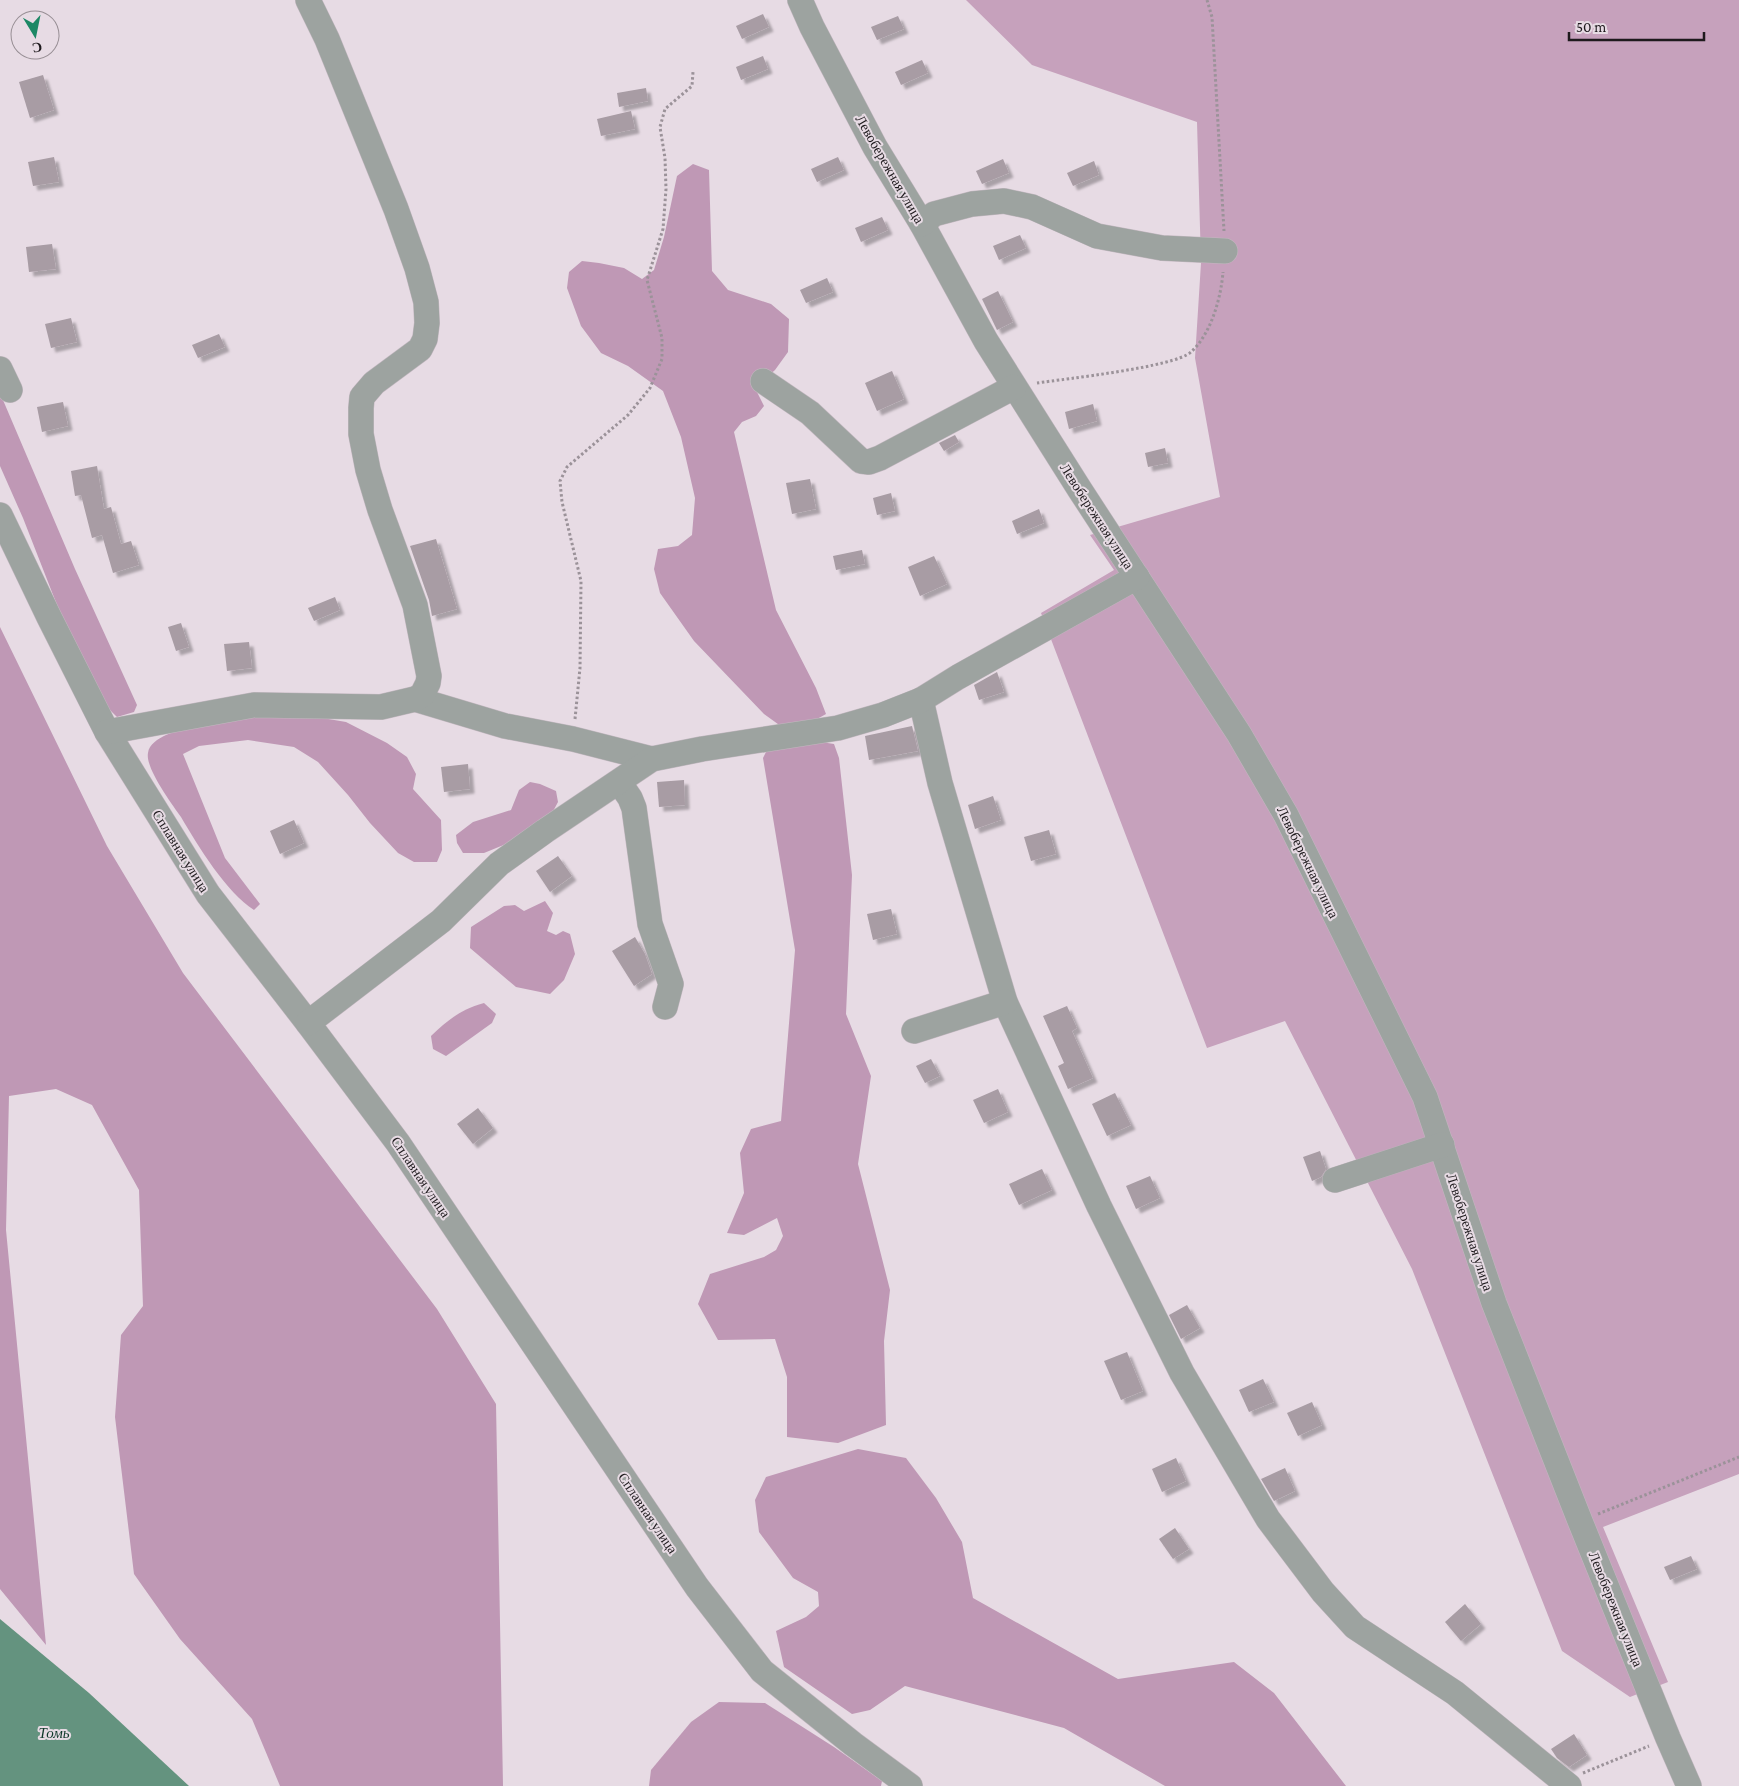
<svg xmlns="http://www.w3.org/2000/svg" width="1739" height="1786" viewBox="0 0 1739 1786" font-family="'Crimson Pro',serif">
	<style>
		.green { fill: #c6a1bc }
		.forest { fill: #bf98b5 }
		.water { fill: #64937f }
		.building { fill: #a89ca4; filter: url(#shadow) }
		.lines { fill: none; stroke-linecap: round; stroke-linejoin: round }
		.minor-casing { stroke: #c3b8c0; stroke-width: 26 }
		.path { stroke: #9b9299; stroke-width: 3; stroke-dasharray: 2.5 2.5; stroke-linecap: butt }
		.minor { stroke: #9da3a0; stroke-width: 25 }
		.labels { text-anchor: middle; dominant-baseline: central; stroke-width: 4; stroke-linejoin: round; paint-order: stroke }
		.street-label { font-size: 14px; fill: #1e1a1d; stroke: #e7dbe4 }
		.water-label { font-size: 15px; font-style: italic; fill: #0f392a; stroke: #e7dbe4 }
	</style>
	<defs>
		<filter id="shadow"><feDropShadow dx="4.5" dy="4.5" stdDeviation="1" flood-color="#0004"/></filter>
	</defs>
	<rect width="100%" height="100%" fill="#e7dbe4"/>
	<!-- green -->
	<polygon class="green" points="966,0 1739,0 1739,1474 1603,1527 1668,1682 1630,1697 1562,1651 1412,1269 1285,1021 1207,1048 1041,613 1114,570 1090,535 1220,497 1195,358 1201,263 1197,122 1032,65"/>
	<!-- forest -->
	<g class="forest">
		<polygon points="693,164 709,170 712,271 728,290 771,304 789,319 788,352 775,370 755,388 764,406 756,416 742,422 734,432 776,610 816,688 826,714 810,723 782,727 764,714 694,641 660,593 654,569 658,549 678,546 692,535 695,498 681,437 663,391 628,366 601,353 581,326 567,288 569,272 582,261 599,263 624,268 642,279 654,270 664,237 677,176"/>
		<polygon points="0,393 75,569 137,705 134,712 117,717 106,706 57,605 23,518 0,466"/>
		<polygon points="0,627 107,846 183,973 437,1309 496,1404 503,1786 280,1786 252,1719 180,1639 134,1574 115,1417 121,1335 143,1306 139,1190 92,1105 56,1089 9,1096 6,1230 46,1645 0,1589"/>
		<path d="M305 715 346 722 387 743 407 757 416 774 413 789 441 820 442 850 437 862H414L398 853 370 823 348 795 318 762 294 747 248 740 199 746 183 754 225 858 260 904 254 910C226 892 198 846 181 817 172 804 145 768 148 753 149 744 158 739 166 735 172 733 177 729 183 727 216 714 269 717 305 715Z"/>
		<polygon points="821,742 834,744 839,758 852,875 846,1014 871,1076 858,1164 890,1290 884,1341 886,1425 838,1443 787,1437 787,1377 775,1339 718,1340 698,1304 710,1274 764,1257 776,1250 783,1236 777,1218 744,1235 727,1233 744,1193 740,1153 751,1129 781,1121 795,950 763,758 767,750"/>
		<polygon points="530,782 540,784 556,791 558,802 550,817 506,844 484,853 463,853 457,843 456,835 473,822 511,810 519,790"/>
		<polygon points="545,901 553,913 547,931 556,935 563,931 570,934 575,954 564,980 550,994 516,987 470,948 471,927 504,906 515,905 524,911"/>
		<path d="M484 1003 496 1014 492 1023 446 1056 433 1049 431 1036C449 1019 460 1010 484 1003Z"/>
		<polygon points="858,1449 906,1458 936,1498 962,1542 973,1598 1118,1679 1234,1662 1274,1693 1346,1786 1165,1786 1064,1728 905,1686 870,1710 852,1714 784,1667 776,1631 806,1617 819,1606 818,1592 793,1578 759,1532 755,1500 766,1477"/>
		<polygon points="719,1702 765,1703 834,1747 882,1781 881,1786 649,1786 651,1770 691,1722"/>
	</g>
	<!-- water -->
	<polygon class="water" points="0,1619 89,1693 189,1786 0,1786"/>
	<!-- building -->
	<g class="building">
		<polygon points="763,14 769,27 742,39 736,26"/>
		<polygon points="898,16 904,29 877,40 871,27"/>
		<polygon points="763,56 768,69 741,80 736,67"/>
		<polygon points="922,60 928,73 901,85 895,72"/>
		<polygon points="43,75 54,110 30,118 19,82"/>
		<polygon points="646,88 648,101 619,107 617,93"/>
		<polygon points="631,111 635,129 601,136 597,119"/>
		<polygon points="54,157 59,182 33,186 28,162"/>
		<polygon points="838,157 844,170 817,182 811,169"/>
		<polygon points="1003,159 1009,173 982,184 976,171"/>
		<polygon points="1094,161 1099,175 1073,186 1067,173"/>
		<polygon points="882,217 888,230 861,242 855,228"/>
		<polygon points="1020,235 1026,248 999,260 993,246"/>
		<polygon points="52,244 56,269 29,272 26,247"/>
		<polygon points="827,278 833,292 806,303 800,290"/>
		<polygon points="998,291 1013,322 997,330 982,299"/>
		<polygon points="71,318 77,342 51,348 45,324"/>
		<polygon points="219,334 225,347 198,358 192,345"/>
		<polygon points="892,371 904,399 877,411 865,383"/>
		<polygon points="63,402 68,426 42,432 37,407"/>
		<polygon points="1093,404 1097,421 1069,429 1065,412"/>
		<polygon points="955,435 959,442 944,451 939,443"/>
		<polygon points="1165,448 1168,463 1148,467 1145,453"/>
		<polygon points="97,466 104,509 111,507 121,544 131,541 139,565 113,573 102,535 92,538 81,495 75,496 71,471"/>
		<polygon points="810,479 816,509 792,514 786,483"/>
		<polygon points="891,493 895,511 877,515 873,498"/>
		<polygon points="1039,509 1044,523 1017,534 1012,521"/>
		<polygon points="436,539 457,609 432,616 429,600 410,546"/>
		<polygon points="862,550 865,564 836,570 833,556"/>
		<polygon points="934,556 947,584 920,596 908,567"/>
		<polygon points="335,597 340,610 314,621 308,608"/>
		<polygon points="181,623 189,647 176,651 168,627"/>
		<polygon points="249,642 252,668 227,671 224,644"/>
		<polygon points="997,672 1004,692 979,700 974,685"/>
		<polygon points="912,726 918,751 869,760 865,736"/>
		<polygon points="468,764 470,789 444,792 441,767"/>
		<polygon points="684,780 685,805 659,807 657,782"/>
		<polygon points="993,796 1001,820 975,829 968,805"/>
		<polygon points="294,820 304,843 280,854 270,831"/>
		<polygon points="1049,830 1056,854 1031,861 1024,837"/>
		<polygon points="558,856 572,876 550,892 536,871"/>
		<polygon points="891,909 897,934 873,940 867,914"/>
		<polygon points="635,937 645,954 652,974 634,986 612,951"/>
		<polygon points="1067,1006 1077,1028 1072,1031 1093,1078 1068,1089 1058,1066 1064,1063 1043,1016"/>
		<polygon points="931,1059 940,1076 925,1083 916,1066"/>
		<polygon points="998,1089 1008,1112 984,1123 973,1100"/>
		<polygon points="1115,1093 1131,1125 1107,1136 1092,1104"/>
		<polygon points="478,1108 493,1128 473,1144 457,1124"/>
		<polygon points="1320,1151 1326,1169 1321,1177 1312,1181 1303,1157"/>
		<polygon points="1042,1169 1052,1190 1019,1205 1009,1184"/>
		<polygon points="1150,1176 1160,1198 1136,1209 1126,1186"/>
		<polygon points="1187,1305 1200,1328 1181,1339 1169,1315"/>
		<polygon points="1127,1352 1143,1391 1121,1400 1104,1361"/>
		<polygon points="1263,1379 1274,1402 1249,1412 1239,1390"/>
		<polygon points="1312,1402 1322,1425 1298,1436 1287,1413"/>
		<polygon points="1176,1458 1186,1481 1162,1492 1152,1469"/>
		<polygon points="1285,1468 1295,1491 1274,1501 1261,1479"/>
		<polygon points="1175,1528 1189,1549 1173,1559 1159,1539"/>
		<polygon points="1691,1556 1697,1569 1670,1580 1664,1567"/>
		<polygon points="1465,1604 1481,1624 1461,1641 1445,1622"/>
		<polygon points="1574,1734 1587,1755 1569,1767 1557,1758 1551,1749"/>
	</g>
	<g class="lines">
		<!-- minor casing -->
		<g class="minor-casing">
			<g id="minor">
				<polyline points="800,0 812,27 875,147 922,224 986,341 1080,490 1239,734 1286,815 1425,1097 1494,1303 1580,1521 1668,1738 1689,1786"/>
				<polyline points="922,224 934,214 972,204 1004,201 1032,207 1097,236 1162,248 1225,251"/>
				<polyline points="0,369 10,390"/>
				<polyline points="763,381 810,413 861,461 869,462 880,458 1014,387"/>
				<polyline points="0,515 49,617 107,732 208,894 308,1023 398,1143 697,1587 762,1671 853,1744 910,1786"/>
				<polyline points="415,699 505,726 573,739 652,759"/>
				<polyline points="921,700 940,783 1005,1002 1099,1206 1182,1373 1268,1519 1323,1592 1355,1627 1455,1693 1569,1786"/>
				<polyline points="107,732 254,705 381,707 415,699 422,695 428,683 429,676 415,605 380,510 368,470 361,434 361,408 362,397 374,383 420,349 425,339 427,323 426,302 417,268 396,209 327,39 308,0"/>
				<polyline points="619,782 630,798 634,808 650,924 671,984 665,1007"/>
				<polyline points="308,1023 441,921 499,864 545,831 652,759 702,749 838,728 883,715 921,700 958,677 1137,577"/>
				<polyline points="914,1031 1005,1002"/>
				<polyline points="1335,1180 1442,1145"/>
			</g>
		</g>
		<!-- path -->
		<g class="path">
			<polyline points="1207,0 1212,17 1224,231"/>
			<path d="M1037 383C1064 379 1175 367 1191 352 1211 334 1221 298 1223 272"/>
			<polyline points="575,719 580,668 581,581 562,502 560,481 567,467 628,415 650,388 662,359 662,338 647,280 663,229 666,189 665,158 660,127 665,109 692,86 693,72"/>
			<polyline points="1598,1514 1739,1457"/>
			<polyline points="1583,1773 1649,1746"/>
		</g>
		<!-- minor -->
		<use href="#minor" class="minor"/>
	</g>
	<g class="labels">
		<!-- street labels -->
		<g class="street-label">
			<text transform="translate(890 169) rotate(60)">Левобережная улица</text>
			<text transform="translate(1097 516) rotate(57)">Левобережная улица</text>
			<text transform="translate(181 851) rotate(58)">Сплавная улица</text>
			<text transform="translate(1308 862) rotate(64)">Левобережная улица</text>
			<text transform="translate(421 1177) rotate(56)">Сплавная улица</text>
			<text transform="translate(1470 1232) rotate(72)">Левобережная улица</text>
			<text transform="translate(648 1513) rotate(56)">Сплавная улица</text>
			<text transform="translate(1616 1609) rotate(68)">Левобережная улица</text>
		</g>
		<!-- water labels -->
		<g class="water-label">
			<text x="54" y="1733">Томь</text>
		</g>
	</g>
	<!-- north arrow -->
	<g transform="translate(35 35) rotate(170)"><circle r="24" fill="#e7dbe4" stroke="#978e94"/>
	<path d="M0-4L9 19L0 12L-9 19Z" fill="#1c8865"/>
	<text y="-8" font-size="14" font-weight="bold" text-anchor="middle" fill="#1e1a1d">С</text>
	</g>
	<!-- scale -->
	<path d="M1569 32v8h135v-8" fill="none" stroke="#1e1a1d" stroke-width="2.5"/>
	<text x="1576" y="32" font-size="15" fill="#1e1a1d" stroke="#e7dbe4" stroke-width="4" paint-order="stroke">50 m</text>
</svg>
